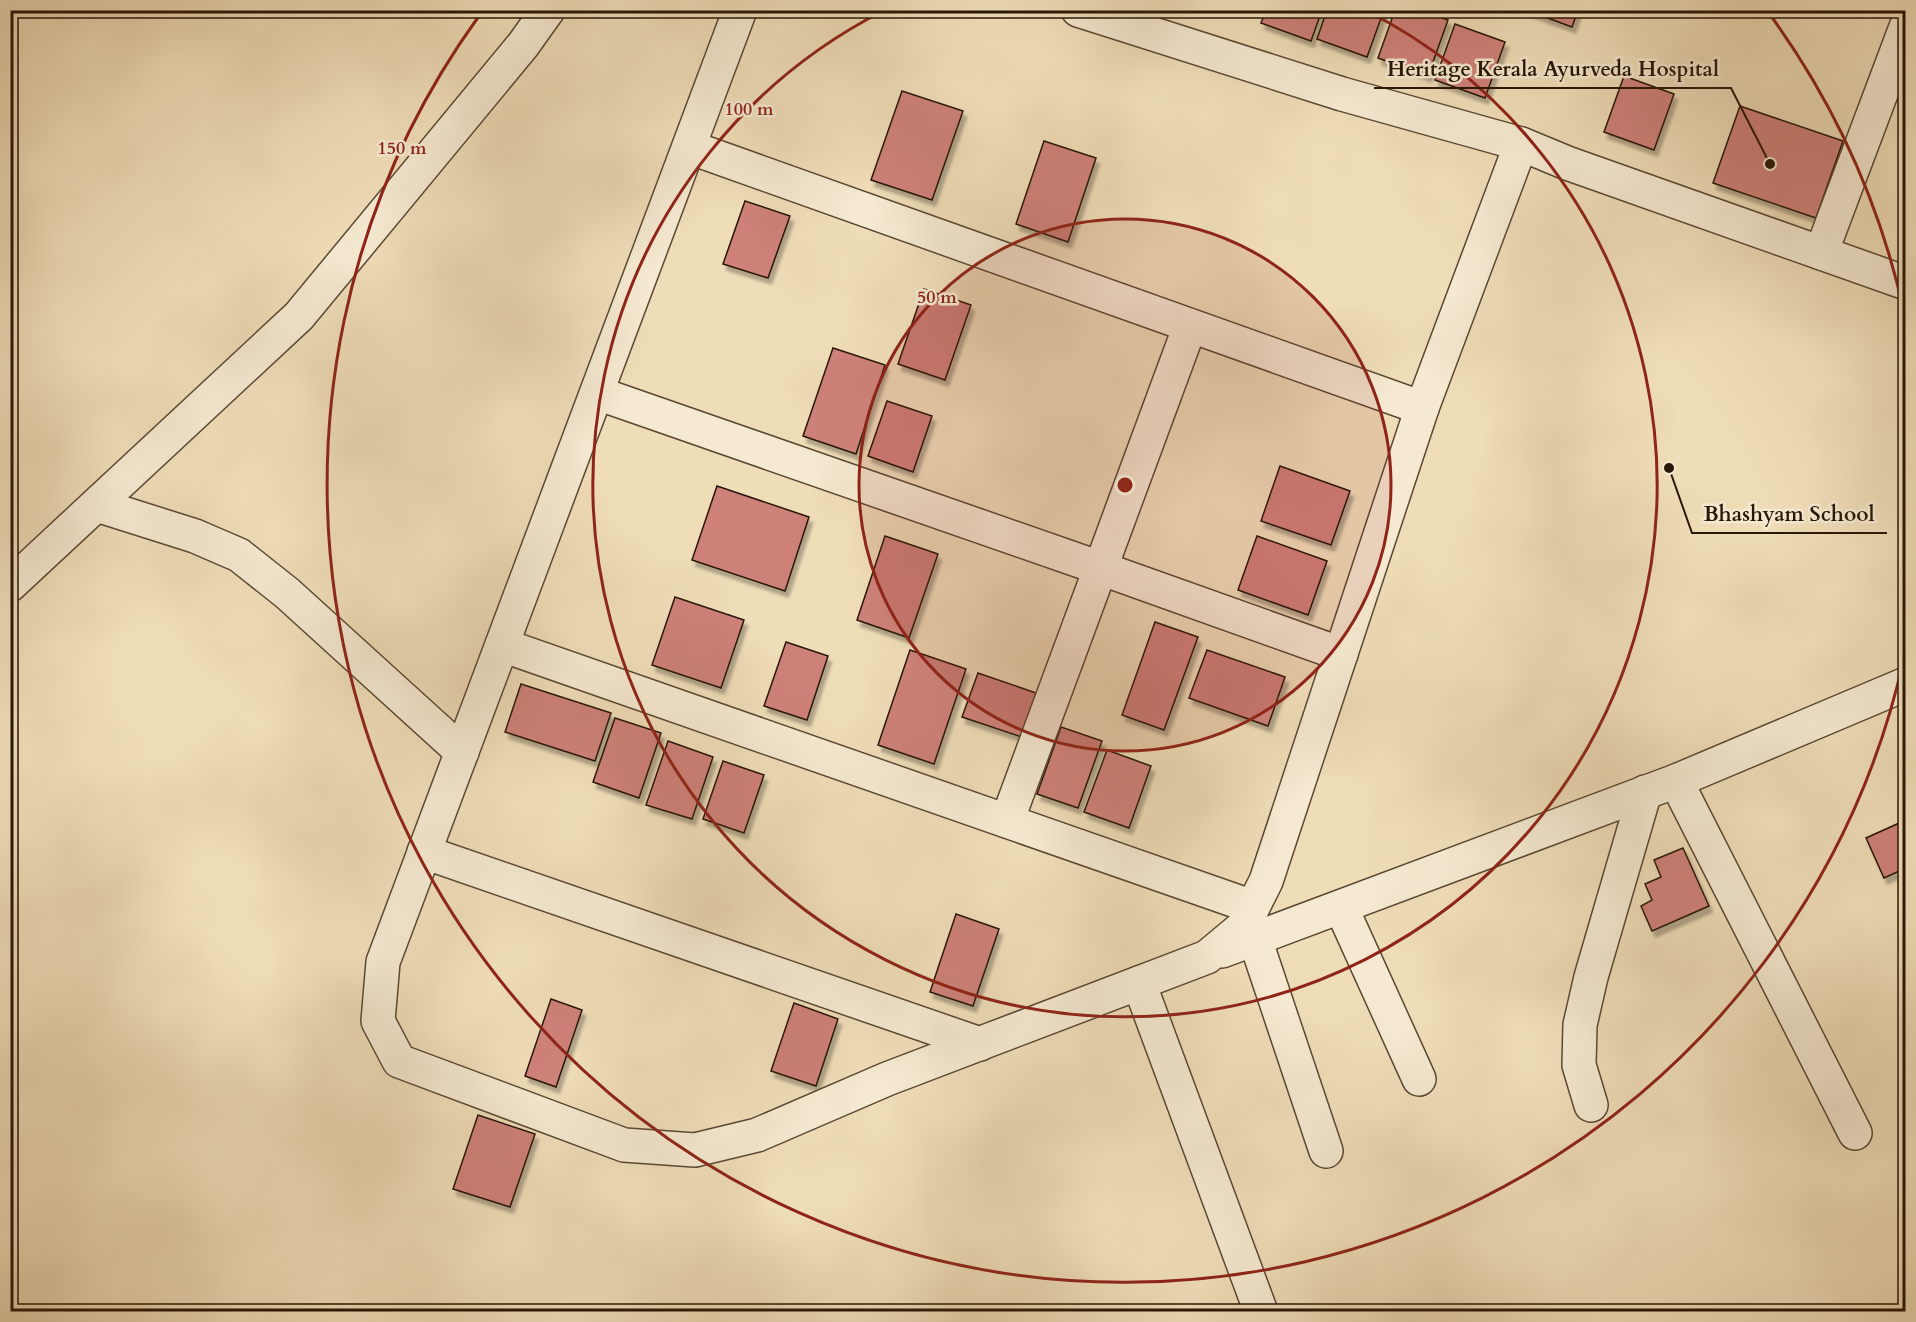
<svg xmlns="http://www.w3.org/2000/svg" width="1916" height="1322" viewBox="0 0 1916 1322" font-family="Cardo,serif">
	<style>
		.building { fill: #ce8179; stroke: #281607; stroke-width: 1.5; filter: url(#shadow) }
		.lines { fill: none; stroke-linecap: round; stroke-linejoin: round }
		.minor-casing { stroke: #5a4833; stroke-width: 36 }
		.minor { stroke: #f5e9d1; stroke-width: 33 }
		.ring { fill: none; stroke: #8f2418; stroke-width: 3 }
		.centre { fill: #8f2418; stroke: #f5e9d1; stroke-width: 3 }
		.ring-label { font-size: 18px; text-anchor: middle; font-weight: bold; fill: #8f2418; stroke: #f5e9d1; stroke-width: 5; stroke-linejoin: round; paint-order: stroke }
		.leader { fill: none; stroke: #281607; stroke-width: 2 }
		.callout-dot { fill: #281607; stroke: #f5e9d1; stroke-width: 2 }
		.callout-label { font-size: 21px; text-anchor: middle; font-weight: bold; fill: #281607; stroke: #f5e9d1; stroke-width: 5; stroke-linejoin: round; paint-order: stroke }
	</style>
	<defs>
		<filter id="shadow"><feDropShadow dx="3.5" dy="6" stdDeviation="1.5" flood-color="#0004"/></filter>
	</defs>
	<rect width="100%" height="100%" fill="#efddb8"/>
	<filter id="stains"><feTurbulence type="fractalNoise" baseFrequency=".00333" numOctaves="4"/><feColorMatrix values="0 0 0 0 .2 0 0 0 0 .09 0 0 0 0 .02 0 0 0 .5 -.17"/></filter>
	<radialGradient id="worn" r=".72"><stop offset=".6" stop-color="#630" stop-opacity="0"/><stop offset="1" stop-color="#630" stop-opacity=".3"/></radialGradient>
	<!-- building -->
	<g class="building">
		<polygon points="1266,10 1322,10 1311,41 1261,23"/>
		<polygon points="1327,10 1384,10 1367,57 1317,39"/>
		<polygon points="1395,10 1421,10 1448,20 1428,76 1378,58"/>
		<polygon points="1526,10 1578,10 1572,27"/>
		<polygon points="1455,24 1505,42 1485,98 1435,80"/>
		<polygon points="1624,76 1674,94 1654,150 1604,132"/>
		<polygon points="902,91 963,111 932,200 871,180"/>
		<polygon points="1740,106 1843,141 1816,218 1713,183"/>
		<polygon points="1044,141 1096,158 1068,242 1016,224"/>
		<polygon points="745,201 790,216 768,278 723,264"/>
		<polygon points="924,289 971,305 945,380 898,364"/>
		<polygon points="833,348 885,365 856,454 803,436"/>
		<polygon points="887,401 932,416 913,472 868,456"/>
		<polygon points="1280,466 1350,491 1331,545 1261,521"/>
		<polygon points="717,486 809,517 785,591 692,560"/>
		<polygon points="885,536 938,554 909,638 857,620"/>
		<polygon points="1257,536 1327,561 1308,615 1238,590"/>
		<polygon points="675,597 744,620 721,688 652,665"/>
		<polygon points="1155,622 1198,637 1164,730 1122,715"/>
		<polygon points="786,642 828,656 807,720 764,706"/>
		<polygon points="910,650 966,669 934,764 878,745"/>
		<polygon points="1207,650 1285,677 1268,726 1189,698"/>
		<polygon points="978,673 1036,693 1022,737 962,717"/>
		<polygon points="521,684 611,713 595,761 505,732"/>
		<polygon points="615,718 661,733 639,798 593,782"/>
		<polygon points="1061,727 1102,741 1078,808 1037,794"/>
		<polygon points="668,741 713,757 692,819 646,805"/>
		<polygon points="1107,750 1151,766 1129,828 1084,812"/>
		<polygon points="723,761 764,775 744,833 703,819"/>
		<polygon points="1906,820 1906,868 1884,878 1866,838"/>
		<polygon points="1683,848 1709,906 1652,931 1641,906 1652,900 1645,884 1661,877 1654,860"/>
		<polygon points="956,914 999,929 973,1006 930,992"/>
		<polygon points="551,999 582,1010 556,1087 525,1076"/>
		<polygon points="794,1003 838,1019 816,1086 771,1071"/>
		<polygon points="478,1115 535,1134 510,1207 453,1189"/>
	</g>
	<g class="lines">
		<!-- minor casing -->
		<g class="minor-casing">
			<g id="minor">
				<polyline points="740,10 383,962 378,1021 399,1061 624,1145 695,1150 757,1135 887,1079 1207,957 1243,927 1266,881 1422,408 1521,144"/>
				<polyline points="1078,10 1342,94 1521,144 1567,163 1906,283"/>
				<polyline points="689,147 1422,408"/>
				<polyline points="1821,253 1906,27"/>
				<polyline points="597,393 1100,568 1341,654"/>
				<polyline points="97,505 195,536 239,555 287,593 462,752"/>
				<polyline points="10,585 299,316 523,45 548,10"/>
				<polyline points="502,645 1253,907"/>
				<polyline points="1007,821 1190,326"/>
				<polyline points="424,852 980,1044"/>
				<polyline points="1341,907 1419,1079"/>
				<polyline points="1255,939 1326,1151"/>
				<polyline points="1222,951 1676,781"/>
				<polyline points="1139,983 1261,1312"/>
				<polyline points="1591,1105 1579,1065 1580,1025 1591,977 1645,792"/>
				<polyline points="1855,1133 1676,781 1906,684"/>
			</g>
		</g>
		<!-- minor -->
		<use href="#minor" class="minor"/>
	</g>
	<!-- distance rings -->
	<circle cx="1125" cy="485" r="266" fill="#8f2418" fill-opacity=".12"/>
	<g class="ring">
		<circle cx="1125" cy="485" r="266"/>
		<path d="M1367 11A532 532 0 1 1 883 11"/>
		<path d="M1904 658A798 798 0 1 1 479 16M1771 16A798 798 0 0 1 1904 312"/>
	</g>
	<circle cx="1125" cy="485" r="9" class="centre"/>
	<g class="ring-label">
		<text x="749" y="115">100 m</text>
		<text x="402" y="154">150 m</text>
		<text x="937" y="303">50 m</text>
	</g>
	<!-- callouts -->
	<path class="leader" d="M1770 164L1731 88H1374M1669 468L1692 533H1887"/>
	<g class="callout-dot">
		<circle cx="1770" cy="164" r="6"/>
		<circle cx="1669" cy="468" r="6"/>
	</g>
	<g class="callout-label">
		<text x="1553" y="76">Heritage Kerala Ayurveda Hospital</text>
		<text x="1789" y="521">Bhashyam School</text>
	</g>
	<!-- margin -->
	<rect width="1916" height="1322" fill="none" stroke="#efddb8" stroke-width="36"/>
	<rect x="12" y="12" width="1892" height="1298" fill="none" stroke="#281607" stroke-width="3"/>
	<rect x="18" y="18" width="1880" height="1286" fill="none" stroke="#281607" stroke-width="1.5"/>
	<rect width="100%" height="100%" filter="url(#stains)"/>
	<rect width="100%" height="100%" fill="url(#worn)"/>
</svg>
